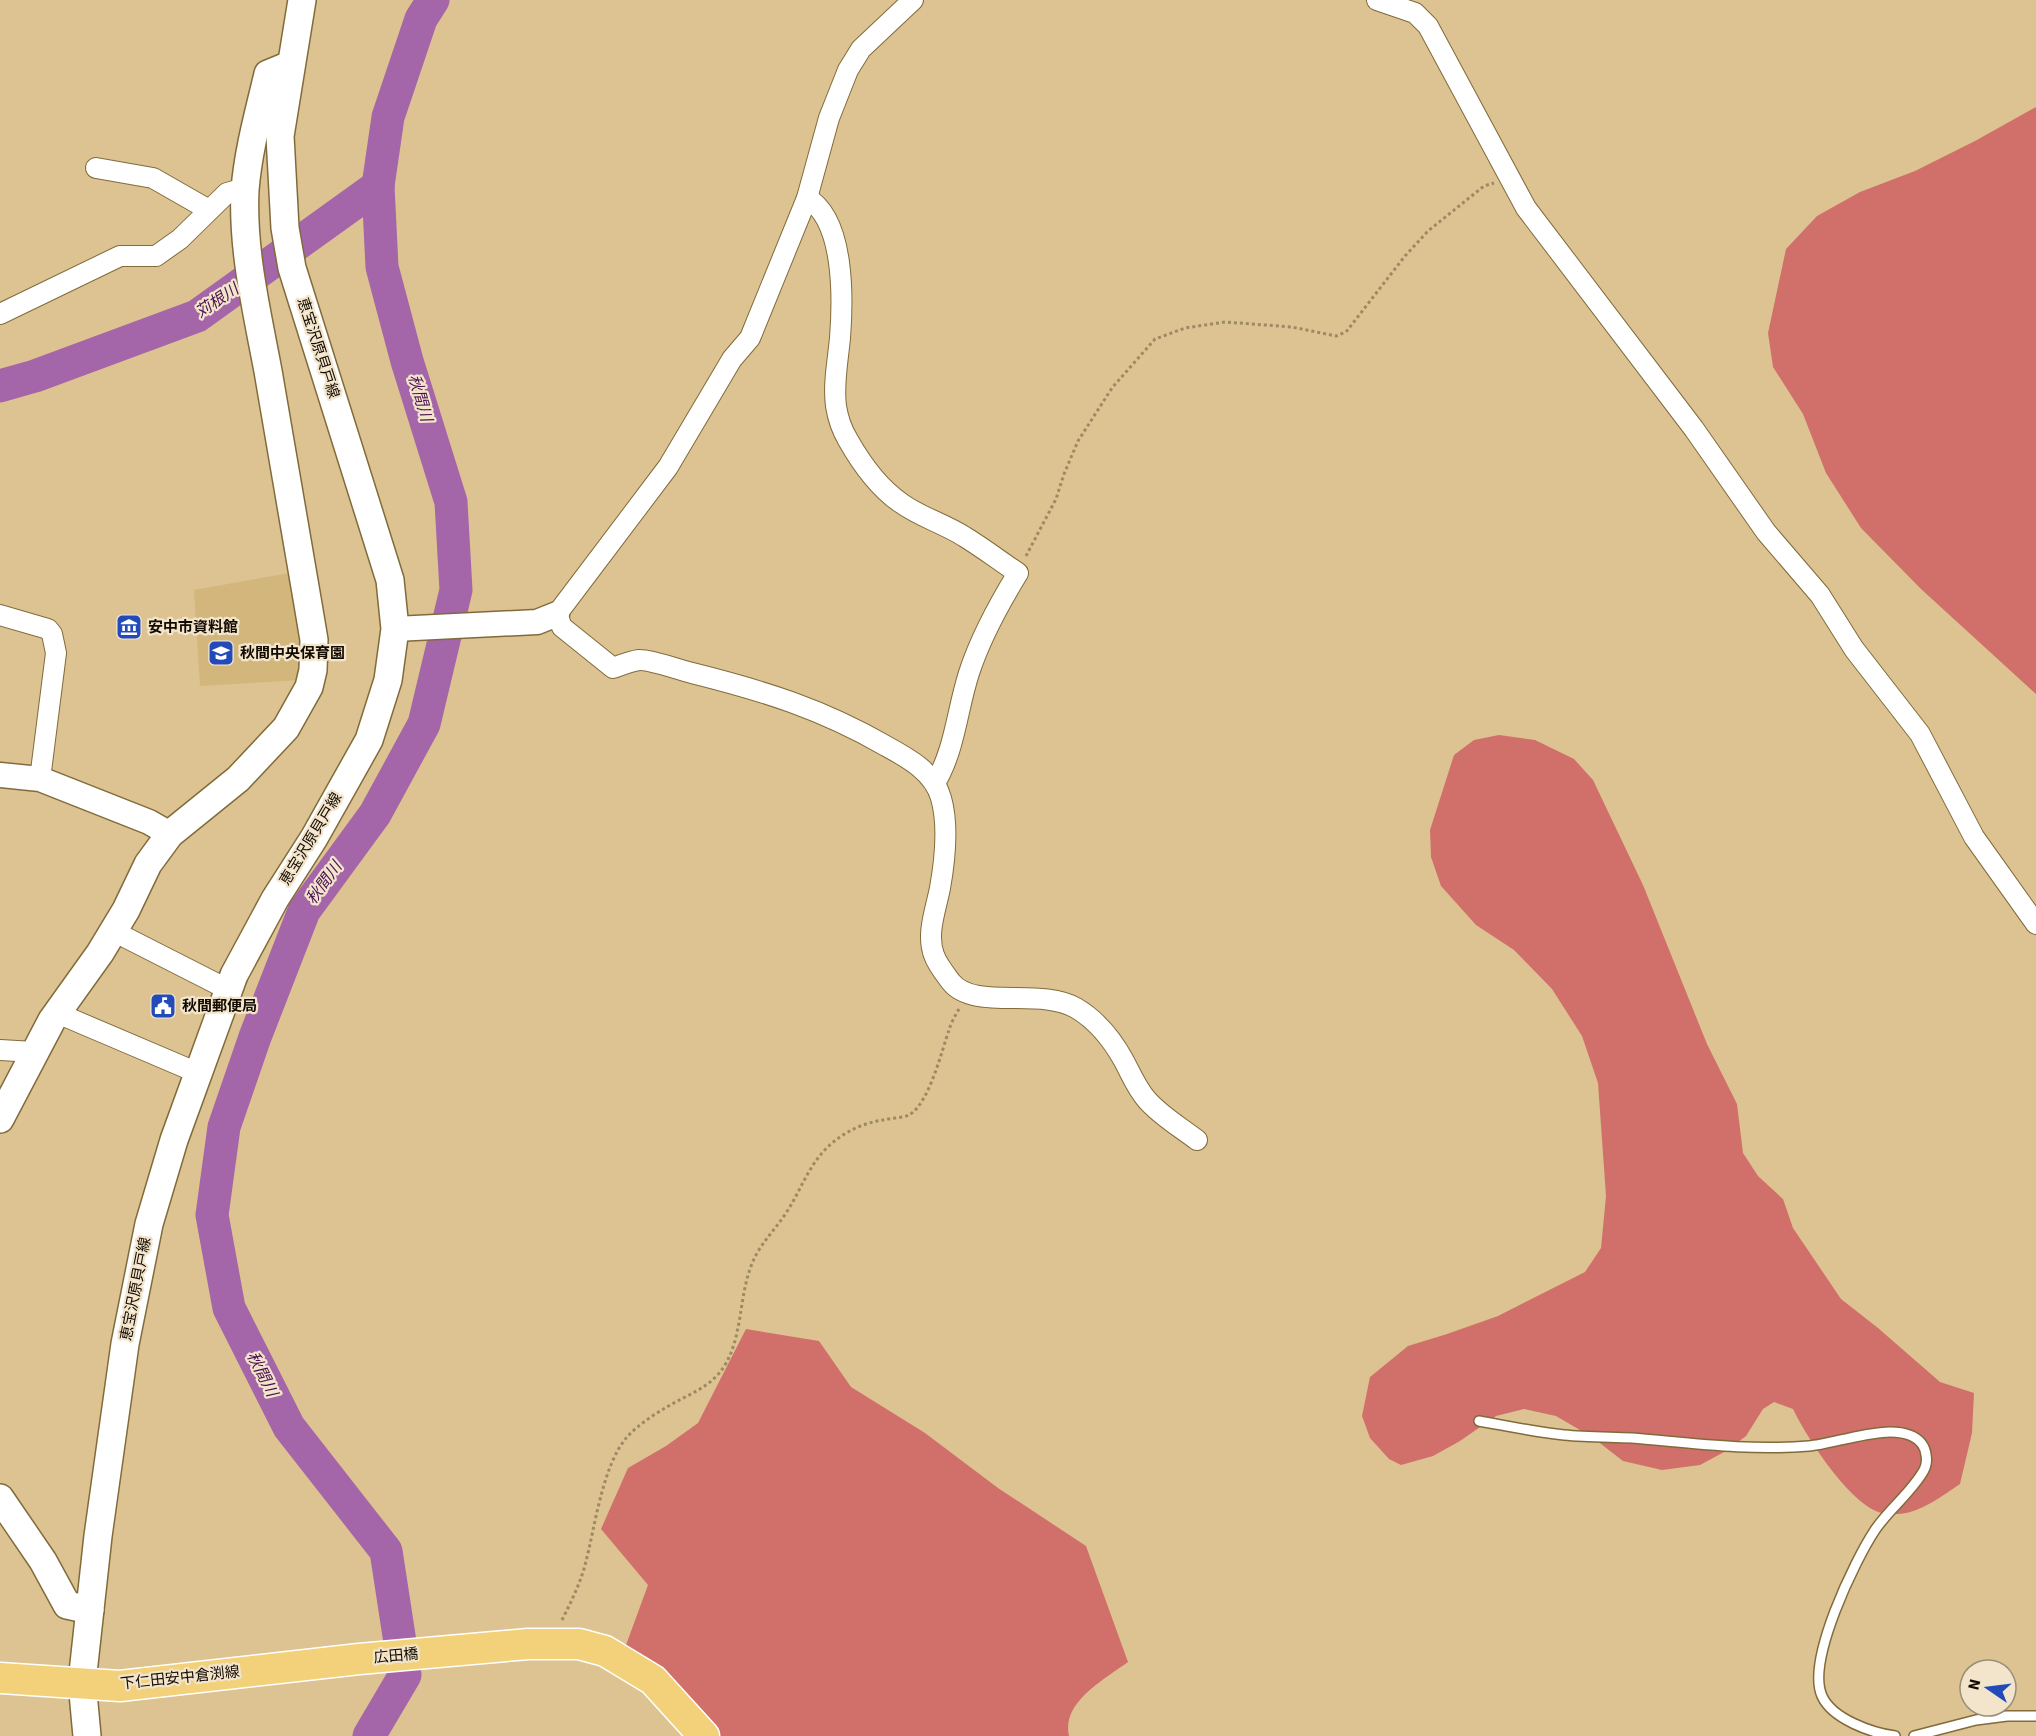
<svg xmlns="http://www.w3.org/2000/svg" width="2036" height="1736" viewBox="0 0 2036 1736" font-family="'Source Sans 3','Noto Sans JP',sans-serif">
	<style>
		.built { fill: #d2b67c }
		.forest { fill: #d1706a }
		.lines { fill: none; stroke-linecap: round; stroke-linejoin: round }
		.river { stroke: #a565a9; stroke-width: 33 }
		.service-casing { stroke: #816b3b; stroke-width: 12 }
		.minor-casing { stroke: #816b3b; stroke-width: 22 }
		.tertiary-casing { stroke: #816b3b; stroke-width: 27 }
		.secondary-casing { stroke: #816b3b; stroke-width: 30 }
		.primary-casing { stroke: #fff; stroke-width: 33 }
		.path { stroke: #9d8963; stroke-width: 3; stroke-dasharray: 3 3; stroke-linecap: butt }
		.service { stroke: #fff; stroke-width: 9 }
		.minor { stroke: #fff; stroke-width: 20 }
		.tertiary { stroke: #fff; stroke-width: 24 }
		.secondary { stroke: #fff; stroke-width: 27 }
		.primary { stroke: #f2d17a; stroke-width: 30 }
		.labels { text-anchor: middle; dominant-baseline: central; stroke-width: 4.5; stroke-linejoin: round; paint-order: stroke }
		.street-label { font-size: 15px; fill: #140b00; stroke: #f2e5cc }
		.poi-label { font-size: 15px; font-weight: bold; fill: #140b00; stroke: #f2e5cc; text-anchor: start }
		.water-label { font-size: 16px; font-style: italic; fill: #4b0f50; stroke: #f2e5cc }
	</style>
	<rect width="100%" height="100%" fill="#dcc391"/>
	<!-- built -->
	<polygon class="built" points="295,572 307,650 302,680 200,686 194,590"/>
	<!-- forest -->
	<g class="forest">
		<polygon points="2036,107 2036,694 1921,589 1861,528 1826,473 1803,414 1773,367 1768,333 1786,249 1817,216 1860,192 1915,171 1975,141"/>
		<path d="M1499 735 1535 740 1574 759 1593 780 1643 885 1707 1044 1737 1104 1743 1153 1758 1176 1783 1199 1793 1228 1841 1299 1878 1328 1940 1382 1974 1393 1972 1433 1960 1484C1942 1496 1922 1512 1899 1514 1893 1514 1881 1514 1876 1511 1846 1498 1807 1438 1793 1409L1774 1402 1763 1409 1746 1436 1726 1451 1700 1465 1662 1470 1623 1461 1592 1437 1556 1416 1524 1409 1496 1416 1460 1441 1433 1456 1401 1465 1389 1459 1370 1438 1362 1416 1370 1377 1408 1346 1447 1334 1498 1316 1585 1272 1601 1248 1606 1196 1598 1083 1582 1036 1552 989 1514 950 1476 925 1441 886 1431 857 1430 830 1454 755 1474 740Z"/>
		<path d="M746 1329 819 1341 851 1387 925 1433 998 1488 1086 1546 1128 1662C1105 1679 1061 1702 1069 1736H716L626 1645 648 1585 601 1529 628 1468 666 1446 698 1423Z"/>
	</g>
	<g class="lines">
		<!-- river -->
		<g class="river">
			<polyline points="0,386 35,376 197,316 378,186"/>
			<polyline points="369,1736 405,1675 386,1551 289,1427 229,1308 212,1215 224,1127 255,1037 304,911 375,814 424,724 456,590 451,502 407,361 382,267 378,186 388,117 421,19 433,0"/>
		</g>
		<!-- service casing -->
		<g class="service-casing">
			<g id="service">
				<path d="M1479 1421C1507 1426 1535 1432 1564 1435 1586 1437 1609 1437 1632 1438 1691 1443 1749 1451 1809 1446 1838 1444 1901 1417 1922 1444 1927 1451 1928 1463 1924 1470 1912 1492 1889 1509 1875 1530 1855 1560 1806 1661 1822 1696 1832 1719 1872 1733 1895 1736"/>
				<polyline points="1914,1736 1976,1720 2007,1716 2036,1716"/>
			</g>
		</g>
		<!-- minor casing -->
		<g class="minor-casing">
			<g id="minor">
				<path d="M913 0 861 49 848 70 829 118 807 198 750 338 732 359 668 467 557 614 562 627 613 668C621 665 631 661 639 660 649 659 680 670 692 673 764 691 822 709 886 746 908 758 934 772 941 798 949 826 945 860 940 888 936 909 926 934 934 955 937 964 945 974 951 982 974 1011 1040 987 1076 1008 1098 1021 1112 1039 1124 1061 1131 1074 1137 1089 1147 1100 1161 1116 1180 1127 1197 1140"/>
				<polyline points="1377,0 1415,13 1428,26 1526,208 1694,429 1766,532 1820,595 1854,649 1920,734 1974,837 2036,924"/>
				<polyline points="96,168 153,178 209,210"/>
				<path d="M807 198C845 220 843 299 840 338 838 360 833 384 836 406 838 419 842 430 848 440 861 463 879 488 901 503 920 517 945 524 965 537 983 548 1000 561 1018 573 999 604 980 639 969 673 957 710 955 750 935 783"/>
				<polyline points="0,314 120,256 156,256 180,239 227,193 245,188"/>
				<polyline points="0,615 48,629 52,634 56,653 40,779"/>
				<polyline points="113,931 229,990"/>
				<polyline points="57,1013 198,1073"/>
				<polyline points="0,1050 34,1052"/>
			</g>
		</g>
		<!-- tertiary casing -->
		<g class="tertiary-casing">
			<g id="tertiary">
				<polyline points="395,629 537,622 557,614"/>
				<polyline points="0,775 40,779 149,822 170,834"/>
			</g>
		</g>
		<!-- secondary casing -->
		<g class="secondary-casing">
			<g id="secondary">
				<path d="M0 1119 52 1020 100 953 126 910 148 864 170 834 238 779 286 728 309 687 313 670 314 640C299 550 283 460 268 371 257 312 242 250 245 190 248 151 259 112 268 74L290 65"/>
				<polyline points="0,1498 43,1561 67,1605 90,1610"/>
				<polyline points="87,1736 82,1682 98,1536 125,1344 149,1224 174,1140 234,975 275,899 314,838 369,740 388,680 395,629 390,580 292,268 285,228 280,136 302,0"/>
			</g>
		</g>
		<!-- primary casing -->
		<g class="primary-casing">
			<polyline id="primary" points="0,1678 120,1686 359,1659 528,1644 579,1644 605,1651 653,1680 704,1736"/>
		</g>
		<!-- path -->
		<g class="path">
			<polyline points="1026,556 1056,499 1064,474 1078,441 1112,388 1155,339 1185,328 1225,322 1292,327 1336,336 1346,332 1405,256 1428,231 1484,186 1494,183"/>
			<path d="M562 1620C571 1602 580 1584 585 1565 595 1528 602 1466 627 1437 638 1425 653 1415 667 1407 688 1394 711 1388 725 1365 742 1336 739 1301 750 1269 758 1245 773 1233 786 1213 798 1195 805 1175 818 1158 834 1137 857 1124 883 1120 890 1118 903 1118 909 1115 929 1104 942 1050 949 1030 951 1023 955 1016 959 1009"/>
		</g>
		<!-- service -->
		<use href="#service" class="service"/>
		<!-- minor -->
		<use href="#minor" class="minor"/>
		<!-- tertiary -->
		<use href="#tertiary" class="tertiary"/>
		<!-- secondary -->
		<use href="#secondary" class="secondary"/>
		<!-- primary -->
		<use href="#primary" class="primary"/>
	</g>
	<!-- icons -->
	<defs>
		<g id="museum-square" transform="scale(1.35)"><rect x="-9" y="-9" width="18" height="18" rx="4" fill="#224bb9" stroke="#f2e5cc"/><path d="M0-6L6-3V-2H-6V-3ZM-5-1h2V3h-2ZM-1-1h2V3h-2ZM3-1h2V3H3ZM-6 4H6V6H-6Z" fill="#fff"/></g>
		<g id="school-square" transform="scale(1.35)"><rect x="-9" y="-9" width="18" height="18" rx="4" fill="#224bb9" stroke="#f2e5cc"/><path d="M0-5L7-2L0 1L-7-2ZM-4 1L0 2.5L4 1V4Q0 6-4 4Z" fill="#fff"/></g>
		<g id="civic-square" transform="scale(1.35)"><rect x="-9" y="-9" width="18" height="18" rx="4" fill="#224bb9" stroke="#f2e5cc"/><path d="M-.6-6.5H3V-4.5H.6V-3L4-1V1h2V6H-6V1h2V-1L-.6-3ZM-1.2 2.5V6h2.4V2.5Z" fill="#fff"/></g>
	</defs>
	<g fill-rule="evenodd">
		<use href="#museum-square" x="129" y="627"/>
		<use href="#school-square" x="221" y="653"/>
		<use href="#civic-square" x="163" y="1006"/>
	</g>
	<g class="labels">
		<!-- street labels -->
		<g class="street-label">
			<text transform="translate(318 348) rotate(72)">恵宝沢原貝戸線</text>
			<text transform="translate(311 839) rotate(-59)">恵宝沢原貝戸線</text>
			<text transform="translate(136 1289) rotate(-79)">恵宝沢原貝戸線</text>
			<text transform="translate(396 1656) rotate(-5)">広田橋</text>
			<text transform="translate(180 1678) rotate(-6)">下仁田安中倉渕線</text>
		</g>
		<!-- poi labels -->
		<g class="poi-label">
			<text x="148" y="627">安中市資料館</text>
			<text x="240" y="653">秋間中央保育園</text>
			<text x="182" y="1006">秋間郵便局</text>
		</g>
		<!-- water labels -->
		<g class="water-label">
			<text transform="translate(217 301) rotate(-34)">苅根川</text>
			<text transform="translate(420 398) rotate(74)">秋間川</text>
			<text transform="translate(324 883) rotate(-54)">秋間川</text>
			<text transform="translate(262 1374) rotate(63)">秋間川</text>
		</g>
	</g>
	<!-- north arrow -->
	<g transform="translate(1988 1688) rotate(284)"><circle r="28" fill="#f2e5cc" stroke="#998e7a" stroke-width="1.5"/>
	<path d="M0-4.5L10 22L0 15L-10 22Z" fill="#224bb9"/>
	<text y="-9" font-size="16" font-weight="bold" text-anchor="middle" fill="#140b00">N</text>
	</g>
</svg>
